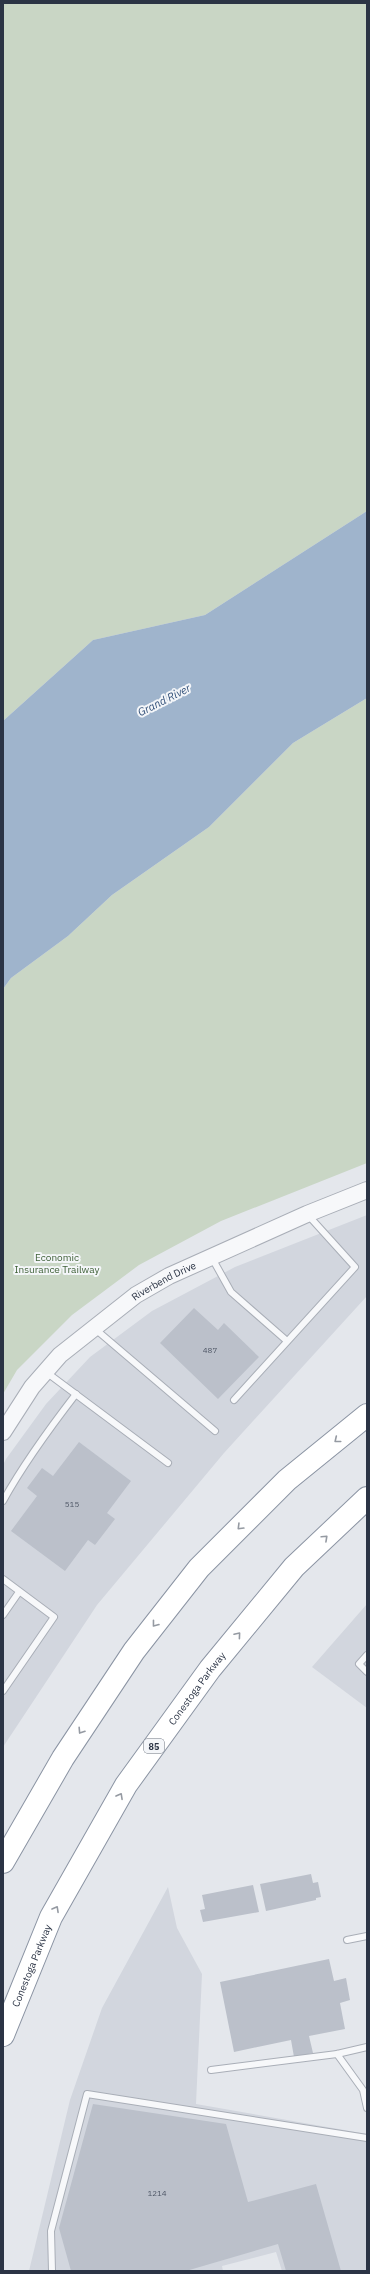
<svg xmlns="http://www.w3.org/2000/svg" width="370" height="2274" viewBox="0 0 370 2274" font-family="'IBM Plex Sans',sans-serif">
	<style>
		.built { fill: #d2d6de }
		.green { fill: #c9d6c5 }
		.water { fill: #9fb4cc }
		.building { fill: #bbc0ca }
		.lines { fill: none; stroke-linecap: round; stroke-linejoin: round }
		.service-casing { stroke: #a9aeb7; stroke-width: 8 }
		.tertiary-casing { stroke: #a9aeb7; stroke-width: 18 }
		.motorway-casing { stroke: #8b94a3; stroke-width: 24 }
		.service { stroke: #f7f8fa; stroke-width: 6 }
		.tertiary { stroke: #f7f8fa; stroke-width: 16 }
		.motorway { stroke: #fff; stroke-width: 22 }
		.oneway { stroke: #959aa2 }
		.labels { text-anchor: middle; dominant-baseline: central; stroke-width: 4; stroke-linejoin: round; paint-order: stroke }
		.number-label { font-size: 8px; fill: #4f5766 }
		.shield { fill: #f4f6f9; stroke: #676e7b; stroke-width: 1 }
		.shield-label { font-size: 9px; font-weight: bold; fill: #2b3445 }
		.park-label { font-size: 10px; fill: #3f6138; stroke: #f4f6f9 }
		.street-label { font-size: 10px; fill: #2b3445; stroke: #f4f6f9 }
		.water-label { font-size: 11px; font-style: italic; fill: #34527a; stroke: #f4f6f9 }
	</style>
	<rect width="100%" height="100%" fill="#e4e7ec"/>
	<!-- built -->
	<g class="built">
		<polygon points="367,1215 367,1296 224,1453 97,1605 3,1747 3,1465 6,1459 46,1404 90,1357 152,1311 235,1267"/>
		<polygon points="367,1604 367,1708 312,1667"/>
		<polygon points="168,1887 177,1928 202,1974 196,2104 367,2134 367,2271 282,2271 276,2252 222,2266 223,2271 29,2271 70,2100 102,2008"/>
	</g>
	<!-- green -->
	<g class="green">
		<polygon points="3,3 367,3 367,511 205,615 93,640 3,721"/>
		<polygon points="367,698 367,1163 221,1221 139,1265 72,1315 17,1370 3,1394 3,989 11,978 68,936 112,895 209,827 293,743"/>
	</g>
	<!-- water -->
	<polygon class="water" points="367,511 367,698 293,743 209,827 112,895 68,936 11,978 3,989 3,721 93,640 205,615"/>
	<!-- building -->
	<g class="building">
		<polygon points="194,1308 218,1330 224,1323 259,1357 218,1399 160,1343"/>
		<polygon points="79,1442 131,1481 107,1513 115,1519 95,1545 88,1540 65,1571 11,1531 37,1496 27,1488 42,1468 53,1476"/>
		<polygon points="311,1874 313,1883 318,1882 321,1897 316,1898 316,1900 266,1911 260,1884"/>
		<polygon points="253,1885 259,1912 203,1922 200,1910 205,1909 202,1895"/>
		<polygon points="329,1959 334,1981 346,1978 350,2000 340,2003 345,2029 309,2036 313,2053 294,2057 291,2040 234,2052 220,1982"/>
		<polygon points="93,2104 226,2124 248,2202 316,2184 341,2271 286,2271 278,2244 186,2271 71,2271 59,2228"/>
	</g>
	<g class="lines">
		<!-- service casing -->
		<g class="service-casing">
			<g id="service">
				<polyline points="212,1258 231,1292 287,1341"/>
				<polyline points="94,1328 215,1431"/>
				<polyline points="46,1372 168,1463"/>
				<polyline points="234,1400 355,1267 308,1215"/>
				<path d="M3 1501C24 1463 49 1429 76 1394"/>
				<polyline points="3,1579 54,1617 3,1691"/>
				<polyline points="3,1615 19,1592"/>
				<polyline points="367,1655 359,1664 367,1672"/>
				<polyline points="347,1940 367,1936"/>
				<polyline points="337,2054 363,2090 367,2108"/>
				<polyline points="211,2070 337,2054 367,2047"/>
				<polyline points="52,2271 51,2231 87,2094 367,2138"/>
			</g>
		</g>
		<!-- tertiary casing -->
		<g class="tertiary-casing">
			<g id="tertiary">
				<path id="s1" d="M3 1432 32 1387 60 1355 136 1295 169 1276 307 1214 367 1190"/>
			</g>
		</g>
		<!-- motorway casing -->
		<g class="motorway-casing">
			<g id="motorway">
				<polyline points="3,1862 63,1758 134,1651 199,1568 287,1480 367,1415"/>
				<path id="s2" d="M3 2035 51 1917 126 1785 210 1669 294 1567 367 1498"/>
			</g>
		</g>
		<!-- service -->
		<use href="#service" class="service"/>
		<!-- tertiary -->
		<use href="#tertiary" class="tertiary"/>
		<!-- motorway -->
		<use href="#motorway" class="motorway"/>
	</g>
	<!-- one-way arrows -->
	<defs><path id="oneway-chevron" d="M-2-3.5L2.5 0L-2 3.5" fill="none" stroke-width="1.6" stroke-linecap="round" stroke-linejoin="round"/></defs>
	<g class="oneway">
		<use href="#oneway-chevron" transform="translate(337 1440) rotate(141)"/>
		<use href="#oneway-chevron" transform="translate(240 1527) rotate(135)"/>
		<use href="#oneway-chevron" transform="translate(325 1538) rotate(-43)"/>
		<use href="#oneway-chevron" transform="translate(155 1624) rotate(128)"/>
		<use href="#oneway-chevron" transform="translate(238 1635) rotate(-50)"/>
		<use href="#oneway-chevron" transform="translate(81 1731) rotate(123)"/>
		<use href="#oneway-chevron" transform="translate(120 1796) rotate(-61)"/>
		<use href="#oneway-chevron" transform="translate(56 1909) rotate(-61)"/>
	</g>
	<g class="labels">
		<!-- number labels -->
		<g class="number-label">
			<text x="210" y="1350">487</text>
			<text x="72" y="1504">515</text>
			<text x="157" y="2193">1214</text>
		</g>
		<!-- shield labels -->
		<rect class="shield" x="144" y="1739" width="20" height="14" rx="3"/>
		<g class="shield-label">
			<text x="154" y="1746">85</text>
		</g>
		<!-- park labels -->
		<g class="park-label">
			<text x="57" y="1257">Economic<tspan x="57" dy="12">Insurance Trailway</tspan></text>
		</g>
		<!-- street labels -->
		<g class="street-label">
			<text stroke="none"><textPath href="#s1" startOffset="224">Riverbend Drive</textPath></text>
			<text stroke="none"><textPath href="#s2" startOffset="399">Conestoga Parkway</textPath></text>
			<text stroke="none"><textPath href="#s2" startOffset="75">Conestoga Parkway</textPath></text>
		</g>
		<!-- water labels -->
		<g class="water-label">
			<text transform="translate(164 700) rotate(-27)">Grand River</text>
		</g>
	</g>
	<!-- border -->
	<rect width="370" height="2274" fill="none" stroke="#2b3445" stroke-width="8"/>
</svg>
